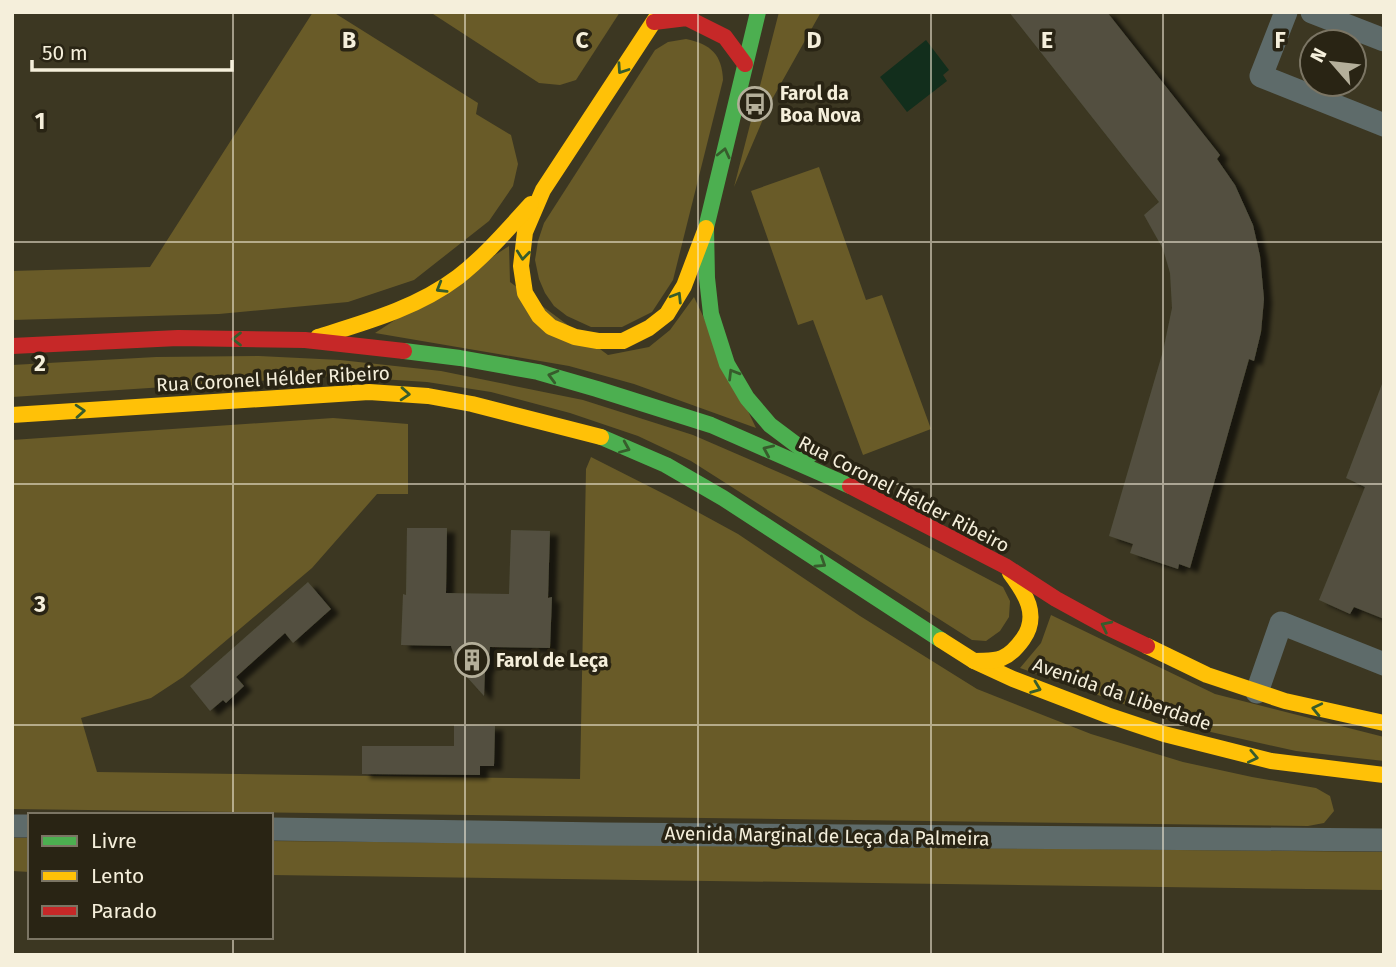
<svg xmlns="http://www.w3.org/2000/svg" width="1396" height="967" viewBox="0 0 1396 967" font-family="'Fira Sans',sans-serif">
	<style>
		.green { fill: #695b28 }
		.water { fill: #122e1c }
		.building { fill: #52503f; filter: url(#shadow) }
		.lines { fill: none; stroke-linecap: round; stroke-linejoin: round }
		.street { stroke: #5e6b6a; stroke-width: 23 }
		.fast { stroke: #4caf50; stroke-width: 16 }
		.slow { stroke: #ffc107; stroke-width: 16 }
		.jam { stroke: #c62828; stroke-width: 16 }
		.oneway { stroke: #375c2c }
		.grid { fill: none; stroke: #f5efdb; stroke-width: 2; stroke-opacity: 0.55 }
		.labels { text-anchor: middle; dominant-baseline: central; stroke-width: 7; stroke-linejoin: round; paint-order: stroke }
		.poi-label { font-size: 19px; font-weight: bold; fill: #f5efdb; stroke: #292414; text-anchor: start }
		.street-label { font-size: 19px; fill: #f5efdb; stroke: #292414 }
		.grid-label { font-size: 23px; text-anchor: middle; font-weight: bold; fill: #f5efdb; stroke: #292414; stroke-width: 7; stroke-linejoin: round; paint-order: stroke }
	</style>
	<defs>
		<filter id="shadow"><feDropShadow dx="8" dy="4.5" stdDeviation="2" flood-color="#0009"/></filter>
	</defs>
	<rect width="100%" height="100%" fill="#3c3722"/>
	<!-- green -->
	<g class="green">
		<polygon points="313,12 333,12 478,103 476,114 511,135 518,164 513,186 489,221 414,280 348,302 219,314 12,320 12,271 150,267"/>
		<polygon points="430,12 620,12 576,80 560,85 539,83"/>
		<polygon points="779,12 821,12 770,103 734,187"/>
		<path d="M686 39C711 44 722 55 723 80L673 280 652 312 622 327H591L567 316 554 306 545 293 539 279 535 260 538 241 544 223 655 50 668 42Z"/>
		<polygon points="819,167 866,300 882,295 931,429 863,455 813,320 798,325 751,191"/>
		<polygon points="509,246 510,282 608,355 649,347 670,330 694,297 756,428 634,384 569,366 375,333"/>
		<polygon points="259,356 340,360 441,371 583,400 693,435 815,488 1003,587 1010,601 1009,617 1000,631 986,641 972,640 691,461 638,436 570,413 491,392 427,382 333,376 12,397 12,365 156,357"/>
		<polygon points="333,418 408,424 408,494 377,494 312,568 183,677 151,698 81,718 97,772 580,779 586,469 591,457 672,498 738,534 860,616 977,689 1091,734 1183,762 1252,777 1316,788 1330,796 1334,811 1324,823 1308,826 12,809 12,440"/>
		<polygon points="1051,615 1215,694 1384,737 1384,761 1296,751 1193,728 1020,668 1041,643"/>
		<polygon points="12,838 30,838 30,872 12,871"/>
		<polygon points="271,841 1384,852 1384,890 271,875"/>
	</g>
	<!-- water -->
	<polygon class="water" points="926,40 949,70 943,75 947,81 907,112 880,77"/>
	<!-- building -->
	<g class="building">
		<polygon points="1009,12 1107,12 1220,155 1217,159 1235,185 1253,225 1260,256 1264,299 1261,332 1254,361 1249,359 1190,568 1179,564 1178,569 1130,553 1133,544 1109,536 1163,351 1172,308 1170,273 1163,249 1144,215 1159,202"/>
		<polygon points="1382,384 1384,385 1384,619 1354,607 1350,614 1319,600 1365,487 1346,478"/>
		<polygon points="407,528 447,528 446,593 509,594 511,530 550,531 548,598 552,597 550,648 490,647 488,664 485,670 484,696 458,667 451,646 401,645 403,594 406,595"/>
		<polygon points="308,582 331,609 293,643 285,633 236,677 244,686 226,703 223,700 210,711 190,686"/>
		<polygon points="454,725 495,726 494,766 480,766 480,775 362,774 362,746 454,746"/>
	</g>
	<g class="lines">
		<!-- street -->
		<g class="street">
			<polyline points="1286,12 1261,76 1384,125"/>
			<polyline points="1312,12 1384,40"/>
			<polyline points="1257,692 1281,623 1384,664"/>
			<polyline points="12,826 30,826"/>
			<polyline points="271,829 603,834 1384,840"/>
		</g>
		<!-- fast -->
		<g class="fast">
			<polyline points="758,12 706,228 707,278 711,314 727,364 747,398 770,425 810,455"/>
			<polyline points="404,351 460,358 538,372 597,389 711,425 850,486"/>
			<polyline points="601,437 666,465 723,498 941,640"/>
		</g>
		<!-- slow -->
		<g class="slow">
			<polyline points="660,12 543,190 525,232 521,266 525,293 539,316 551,327 575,337 598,341 623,341 649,328 667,314 684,286 706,228"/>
			<path d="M318 337C366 322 417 308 458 277 485 256 508 229 531 204"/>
			<polyline points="12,415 369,392 428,396 472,404 601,437"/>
			<polyline points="941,640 974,661 1013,679 1107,715 1164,734 1271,761 1384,775"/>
			<polyline points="1147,646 1207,675 1285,701 1384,723"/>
			<path d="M974 661C983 660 994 662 1002 658 1010 655 1018 646 1023 639 1040 615 1025 593 1010 573"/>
		</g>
		<!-- jam -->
		<g class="jam">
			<polyline points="654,22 687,18 725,37 745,64"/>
			<polyline points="12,346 178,338 305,340 404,351"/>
			<polyline points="850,486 1005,566 1056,599 1107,627 1147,646"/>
		</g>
	</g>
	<!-- one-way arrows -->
	<defs><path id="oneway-chevron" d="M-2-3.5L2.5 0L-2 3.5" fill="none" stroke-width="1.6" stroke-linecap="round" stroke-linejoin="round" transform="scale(1.75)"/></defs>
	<g class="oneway">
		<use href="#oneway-chevron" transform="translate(622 69) rotate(124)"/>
		<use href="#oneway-chevron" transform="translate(724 153) rotate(-77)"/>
		<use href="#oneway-chevron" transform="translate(523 255) rotate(96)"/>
		<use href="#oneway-chevron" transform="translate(441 288) rotate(149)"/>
		<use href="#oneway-chevron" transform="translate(677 297) rotate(-58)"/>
		<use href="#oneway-chevron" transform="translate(237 339) rotate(-180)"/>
		<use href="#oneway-chevron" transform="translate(733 374) rotate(-121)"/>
		<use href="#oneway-chevron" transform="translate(553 376) rotate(-165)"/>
		<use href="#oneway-chevron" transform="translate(405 394) rotate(4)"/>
		<use href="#oneway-chevron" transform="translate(80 411) rotate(-4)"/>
		<use href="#oneway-chevron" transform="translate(625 448) rotate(23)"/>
		<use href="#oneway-chevron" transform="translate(768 450) rotate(-156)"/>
		<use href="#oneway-chevron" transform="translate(821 563) rotate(33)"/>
		<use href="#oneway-chevron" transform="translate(1106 626) rotate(-153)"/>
		<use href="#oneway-chevron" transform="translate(1036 688) rotate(21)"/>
		<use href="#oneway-chevron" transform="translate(1317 709) rotate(-167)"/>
		<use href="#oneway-chevron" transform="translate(1253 757) rotate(12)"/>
	</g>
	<!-- grid -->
	<path class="grid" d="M233 12V815M465 12V955M698 12V955M931 12V955M1163 12V955M12 242H1384M12 484H1384M12 725H1384M233 937V955"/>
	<!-- icons -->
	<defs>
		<g id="bus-ring" transform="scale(1.75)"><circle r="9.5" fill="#292414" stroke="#b4af9a" stroke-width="1.5"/><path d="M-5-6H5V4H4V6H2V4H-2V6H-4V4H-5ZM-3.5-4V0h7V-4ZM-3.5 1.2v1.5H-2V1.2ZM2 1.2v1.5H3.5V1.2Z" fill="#b4af9a"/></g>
		<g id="building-ring" transform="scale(1.75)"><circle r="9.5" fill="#292414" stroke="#b4af9a" stroke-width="1.5"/><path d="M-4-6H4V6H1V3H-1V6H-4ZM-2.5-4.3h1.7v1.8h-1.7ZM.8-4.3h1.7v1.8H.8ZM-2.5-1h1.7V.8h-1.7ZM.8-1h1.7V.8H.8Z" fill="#b4af9a"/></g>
	</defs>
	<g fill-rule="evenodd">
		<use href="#bus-ring" x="755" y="104"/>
		<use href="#building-ring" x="472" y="660"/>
	</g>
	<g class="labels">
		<!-- poi labels -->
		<g class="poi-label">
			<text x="780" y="93">Farol da<tspan x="780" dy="22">Boa Nova</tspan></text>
			<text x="496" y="660">Farol de Leça</text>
		</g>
		<!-- street labels -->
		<g class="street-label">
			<text transform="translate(273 379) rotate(-3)">Rua Coronel Hélder Ribeiro</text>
			<text transform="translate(904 494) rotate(27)">Rua Coronel Hélder Ribeiro</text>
			<text transform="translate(1122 694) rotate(19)">Avenida da Liberdade</text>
			<text transform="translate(827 836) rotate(1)">Avenida Marginal de Leça da Palmeira</text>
		</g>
	</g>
	<g class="grid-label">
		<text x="349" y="48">B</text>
		<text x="582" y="48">C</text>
		<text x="814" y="48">D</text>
		<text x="1047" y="48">E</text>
		<text x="1280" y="48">F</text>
		<text x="40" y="129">1</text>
		<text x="40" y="371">2</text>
		<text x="40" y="612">3</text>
	</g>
	<!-- border -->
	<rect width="1396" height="967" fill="none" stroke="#f5efdb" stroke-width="28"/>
	<!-- legend -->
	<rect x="28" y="813" width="245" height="126" fill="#292414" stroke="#7b7564" stroke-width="2"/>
	<rect x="42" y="836" width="35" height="10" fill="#4caf50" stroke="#7b7564" stroke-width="2"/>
	<text x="91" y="848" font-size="21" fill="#f5efdb">Livre</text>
	<rect x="42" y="871" width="35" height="10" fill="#ffc107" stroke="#7b7564" stroke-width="2"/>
	<text x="91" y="883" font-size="21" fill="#f5efdb">Lento</text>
	<rect x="42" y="906" width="35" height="10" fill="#c62828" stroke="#7b7564" stroke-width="2"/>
	<text x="91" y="918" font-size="21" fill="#f5efdb">Parado</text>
	<!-- north arrow -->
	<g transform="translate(1333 63) rotate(298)"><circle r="33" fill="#292414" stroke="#7b7564" stroke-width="2"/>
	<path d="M0-5L12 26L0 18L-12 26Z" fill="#b4af9a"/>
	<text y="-10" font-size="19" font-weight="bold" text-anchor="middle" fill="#f5efdb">N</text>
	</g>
	<!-- scale -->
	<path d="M32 60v10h200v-10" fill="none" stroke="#f5efdb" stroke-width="3.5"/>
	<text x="42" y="60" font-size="21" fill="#f5efdb" stroke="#292414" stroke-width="5" paint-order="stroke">50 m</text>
</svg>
